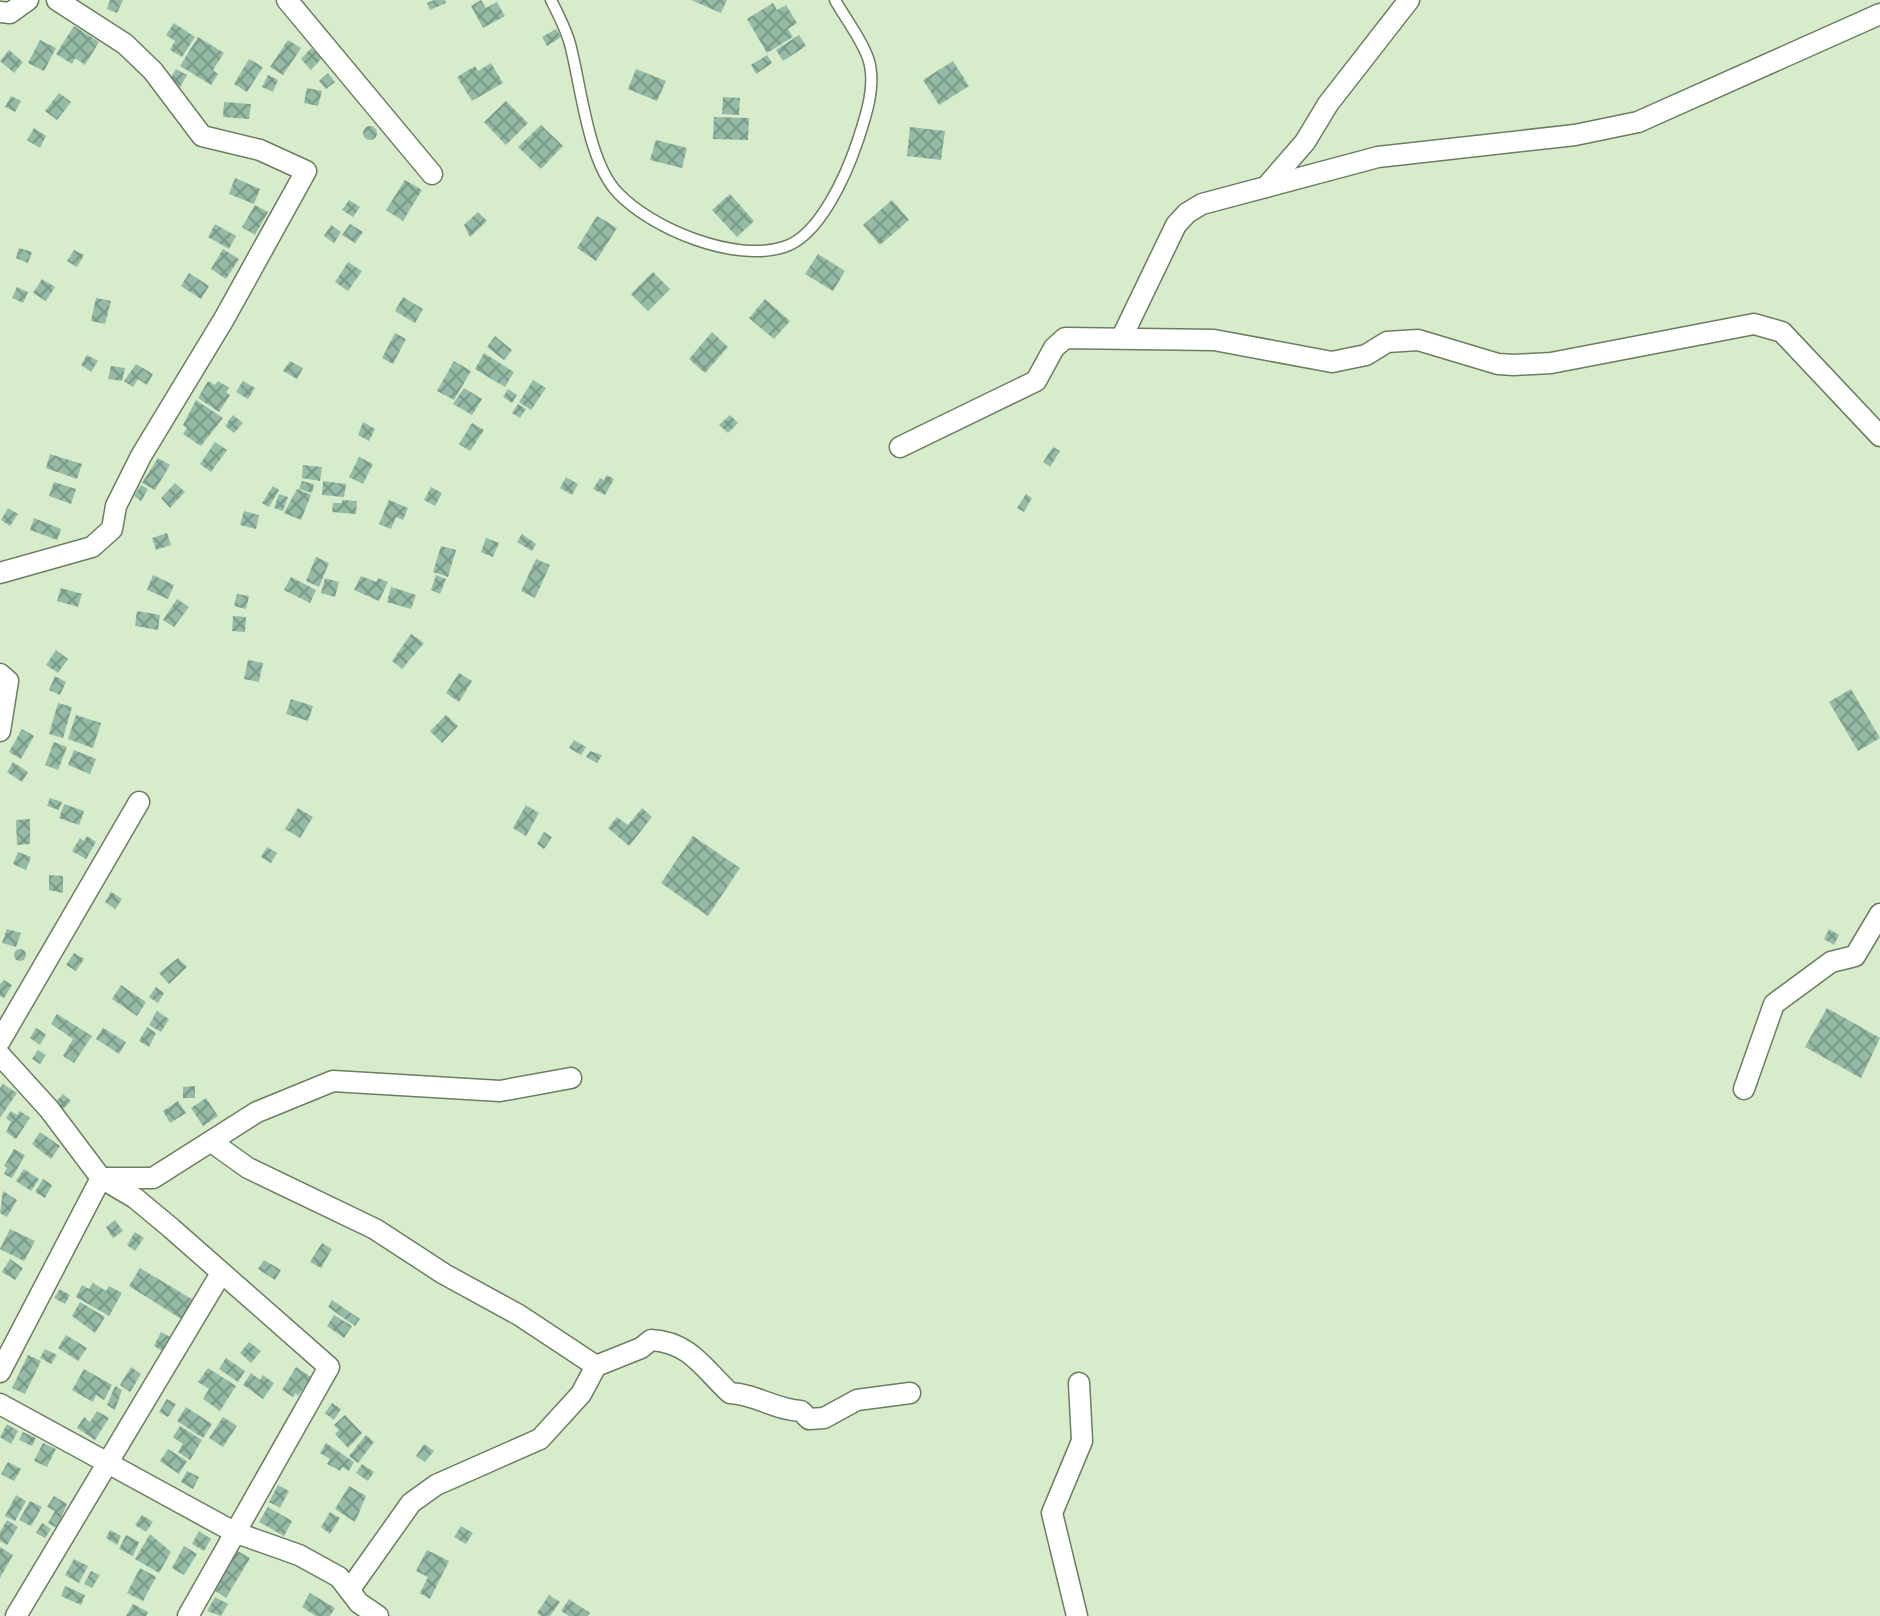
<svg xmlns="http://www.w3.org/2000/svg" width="1880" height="1616" viewBox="0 0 1880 1616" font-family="'IBM Plex Serif',serif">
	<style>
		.building { fill: url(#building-cross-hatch) }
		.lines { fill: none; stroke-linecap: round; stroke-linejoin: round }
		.service-casing { stroke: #6b7e60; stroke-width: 13 }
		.minor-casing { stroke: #6b7e60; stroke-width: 23 }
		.service { stroke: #fff; stroke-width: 10 }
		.minor { stroke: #fff; stroke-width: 20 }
	</style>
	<defs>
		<pattern id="building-cross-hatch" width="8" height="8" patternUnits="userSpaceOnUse" patternTransform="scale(2)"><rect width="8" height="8" fill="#95bba7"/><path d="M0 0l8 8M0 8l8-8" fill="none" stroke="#7a9988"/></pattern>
	</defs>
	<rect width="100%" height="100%" fill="#d7eccb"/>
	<!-- building -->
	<g class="building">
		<polygon points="110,0 123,0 117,13 107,9"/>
		<polygon points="434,0 445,0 446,3 430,10 427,3"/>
		<polygon points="481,0 486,8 497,2 505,16 483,28 471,6"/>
		<polygon points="691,0 727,0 721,13"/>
		<polygon points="773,3 777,10 786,5 797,23 788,29 793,37 767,53 747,19"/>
		<polygon points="174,23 195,37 182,57 170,50 175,41 166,35"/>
		<polygon points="74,26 99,42 85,65 75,58 72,64 56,54"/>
		<polygon points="556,29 561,37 547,46 542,37"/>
		<polygon points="799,35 806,46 783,61 776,50"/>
		<polygon points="198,37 224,53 213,70 218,74 211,85 180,66"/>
		<polygon points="40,40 56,48 44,71 28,63"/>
		<polygon points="288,40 301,48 283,75 270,67"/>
		<polygon points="311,48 322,58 311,70 301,59"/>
		<polygon points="9,50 23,62 14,73 0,61"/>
		<polygon points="767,55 772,63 756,74 751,65"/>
		<polygon points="249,59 263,67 247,92 234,84"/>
		<polygon points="953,61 969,86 939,105 923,80"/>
		<polygon points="491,63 503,83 472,101 457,77 475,66 478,71"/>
		<polygon points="176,69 187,75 180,87 169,81"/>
		<polygon points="636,69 666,81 657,101 628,89"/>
		<polygon points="328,73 335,82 326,89 319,81"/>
		<polygon points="268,75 278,80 273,92 262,87"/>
		<polygon points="307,88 322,91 318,106 304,103"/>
		<polygon points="59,93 71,102 57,120 45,111"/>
		<polygon points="11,96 21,101 15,112 5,107"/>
		<polygon points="723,97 740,98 739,115 722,114"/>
		<polygon points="506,101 528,123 506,145 484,122"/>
		<polygon points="224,102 251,104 249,119 223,117"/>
		<polygon points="714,117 749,118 748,140 713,139"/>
		<polygon points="541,125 563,146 541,169 518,147"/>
		<circle cx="370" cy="133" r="7"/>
		<polygon points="910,127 945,131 941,160 907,156"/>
		<polygon points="34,128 46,136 40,148 27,140"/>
		<polygon points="656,140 687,148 682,168 650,160"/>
		<polygon points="235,178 260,189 254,204 229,194"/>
		<polygon points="405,180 422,190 403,221 386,210"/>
		<polygon points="730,194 754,221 737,237 712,210"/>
		<polygon points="349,200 360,207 353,217 342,210"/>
		<polygon points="892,200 909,220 880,245 863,225"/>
		<polygon points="255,205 268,212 255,235 242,227"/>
		<polygon points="478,212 487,221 470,237 464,225"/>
		<polygon points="597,216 617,228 596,261 577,248"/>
		<polygon points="215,224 236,236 229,249 208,237"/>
		<polygon points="350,224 363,232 355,243 342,235"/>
		<polygon points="331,225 341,232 334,243 324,236"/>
		<polygon points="19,248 32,252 28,263 16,258"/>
		<polygon points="223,249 239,259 226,279 211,269"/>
		<polygon points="74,250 84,255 77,267 67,261"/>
		<polygon points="818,254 845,271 833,291 805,274"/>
		<polygon points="348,262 362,271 348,291 335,282"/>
		<polygon points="653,272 670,289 648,311 631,294"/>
		<polygon points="189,273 209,286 201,299 181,286"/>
		<polygon points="42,279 55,287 46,301 33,293"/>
		<polygon points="17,287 28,292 23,303 12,298"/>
		<polygon points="403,297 423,309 415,323 395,311"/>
		<polygon points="96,298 111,301 105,324 91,321"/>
		<polygon points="765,299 790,321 774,339 749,318"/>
		<polygon points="712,332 728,347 705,373 689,359"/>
		<polygon points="395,333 406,339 393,364 382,358"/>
		<polygon points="495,336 512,350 504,360 487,347"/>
		<polygon points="484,353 514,372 505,387 475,369"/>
		<polygon points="87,355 98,361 91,372 81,365"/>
		<polygon points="290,361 303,368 297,379 283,371"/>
		<polygon points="454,361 471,371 454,400 437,391"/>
		<polygon points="136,364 153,374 147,385 138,379 133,387 124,381"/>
		<polygon points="111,366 125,368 122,381 108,379"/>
		<polygon points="533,380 546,388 531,410 519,402"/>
		<polygon points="208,381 215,385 218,381 229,388 226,392 230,395 219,412 198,398"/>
		<polygon points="243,381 255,388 248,399 236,392"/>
		<polygon points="464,388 482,399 472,415 453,404"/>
		<polygon points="508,389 517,395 512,403 503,397"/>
		<polygon points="196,400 223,418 201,446 183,434 187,428 183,425"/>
		<polygon points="518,404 526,409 520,418 512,413"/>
		<polygon points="233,415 243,423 234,433 225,426"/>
		<polygon points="730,415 738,423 728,433 719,425"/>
		<polygon points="363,422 375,429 369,441 358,435"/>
		<polygon points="472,423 484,430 470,451 459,444"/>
		<polygon points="215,442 227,450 211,472 200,464"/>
		<polygon points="1053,447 1060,451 1050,467 1043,462"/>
		<polygon points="50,454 82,464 77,479 46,468"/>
		<polygon points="359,457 373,464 363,484 349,477"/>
		<polygon points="158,458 170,465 155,490 142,483"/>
		<polygon points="303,465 322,467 320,481 302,478"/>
		<polygon points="607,475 614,479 605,495 593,489 600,478 604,480"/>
		<polygon points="566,477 578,484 572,495 560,488"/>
		<polygon points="302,481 314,484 312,493 299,489"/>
		<polygon points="323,481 346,484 344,497 322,495"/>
		<polygon points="54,482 76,489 71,504 49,496"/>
		<polygon points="175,483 185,492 170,508 161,498"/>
		<polygon points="141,485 148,489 141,501 134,496"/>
		<polygon points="273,486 279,490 269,507 262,503"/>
		<polygon points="431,487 442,493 435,506 424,500"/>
		<polygon points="297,489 311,495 301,520 284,513"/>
		<polygon points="279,494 288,497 283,511 274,508"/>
		<polygon points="1026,494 1032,498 1024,512 1017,508"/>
		<polygon points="342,500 357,501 356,514 332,512 333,503 342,503"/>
		<polygon points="389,500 408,508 403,520 396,517 391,529 379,524"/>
		<polygon points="8,508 18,514 10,526 1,520"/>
		<polygon points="244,511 259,515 256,529 240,525"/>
		<polygon points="34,518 61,529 57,540 30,530"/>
		<polygon points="167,533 171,545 156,550 152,538"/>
		<polygon points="522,534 536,544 532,551 517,542"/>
		<polygon points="486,538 499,543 493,557 481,552"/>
		<polygon points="441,546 456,550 448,577 433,572"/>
		<polygon points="316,557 329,563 319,587 306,581"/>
		<polygon points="536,559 550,565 535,598 521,591"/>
		<polygon points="153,575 174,585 168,599 147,590"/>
		<polygon points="436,575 446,579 440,594 431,590"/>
		<polygon points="361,576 376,582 378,578 388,582 379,601 354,590"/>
		<polygon points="291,577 316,590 310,603 284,590"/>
		<polygon points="325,578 339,582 335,597 321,593"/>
		<polygon points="391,587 416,595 411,609 387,602"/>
		<polygon points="61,588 82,594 78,607 57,601"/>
		<polygon points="237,594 249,596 246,609 234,606"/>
		<polygon points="177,599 189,607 174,627 163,620"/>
		<polygon points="137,611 160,615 158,630 135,626"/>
		<polygon points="233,616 246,617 245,632 232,631"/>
		<polygon points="411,634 424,643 402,669 392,661"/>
		<polygon points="56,650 68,659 58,673 46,665"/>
		<polygon points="248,660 263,663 259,682 244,679"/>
		<polygon points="459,673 472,681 459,702 446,693"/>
		<polygon points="55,676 66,682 60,695 49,690"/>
		<polygon points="1851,689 1880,738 1858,751 1829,702"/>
		<polygon points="291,699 313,706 308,721 286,714"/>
		<polygon points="58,703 72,707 63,738 49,734"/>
		<polygon points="76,715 101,723 93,748 68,739"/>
		<polygon points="446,715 458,726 442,743 430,731"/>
		<polygon points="22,729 34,736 21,759 9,752"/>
		<polygon points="574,740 586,747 581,755 569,748"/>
		<polygon points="54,742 67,747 58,770 45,765"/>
		<polygon points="74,750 96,759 90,774 68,765"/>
		<polygon points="590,751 602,755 597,763 586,757"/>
		<polygon points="13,762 28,772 22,782 7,772"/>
		<polygon points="50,798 62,802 59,810 47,806"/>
		<polygon points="64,804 84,811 79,825 59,818"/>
		<polygon points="526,805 539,813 526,836 513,828"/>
		<polygon points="298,808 313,817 300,838 285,829"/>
		<polygon points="642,808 652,817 629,846 608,828 617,817 628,825"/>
		<polygon points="30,819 30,844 17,845 16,820"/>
		<polygon points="544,832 552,837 544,849 537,844"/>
		<polygon points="87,836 96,842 86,859 72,851 80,838 84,841"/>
		<polygon points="693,836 740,868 708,916 661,883"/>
		<polygon points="267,847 277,853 271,863 261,857"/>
		<polygon points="18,852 31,857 26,870 13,864"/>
		<polygon points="49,875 63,876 63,893 49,890"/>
		<polygon points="111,892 122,899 115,909 105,902"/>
		<polygon points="7,929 21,933 16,947 2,943"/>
		<polygon points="1829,929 1839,935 1834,945 1824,939"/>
		<circle cx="20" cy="955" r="6"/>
		<polygon points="74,953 84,959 76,971 66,965"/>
		<polygon points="178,958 187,967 169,984 159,973"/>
		<polygon points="4,980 12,985 4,998 0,996 0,984"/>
		<polygon points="121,985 146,1002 137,1016 112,999"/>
		<polygon points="156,987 164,993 158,1003 149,997"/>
		<polygon points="1827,1008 1880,1038 1861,1078 1805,1047"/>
		<polygon points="157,1011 169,1019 161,1032 149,1025"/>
		<polygon points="57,1014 92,1036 74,1063 63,1056 73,1039 51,1024"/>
		<polygon points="147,1027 156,1033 149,1047 139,1041"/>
		<polygon points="36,1028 46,1034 40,1045 30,1038"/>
		<polygon points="103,1028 126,1042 119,1054 96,1039"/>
		<polygon points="38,1050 46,1055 40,1064 32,1059"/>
		<polygon points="3,1084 17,1093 0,1118 0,1088"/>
		<polygon points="195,1086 195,1098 183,1098 183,1087"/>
		<polygon points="63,1094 71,1101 61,1111 54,1104"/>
		<polygon points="206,1098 218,1116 203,1126 191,1108"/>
		<polygon points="178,1101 186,1113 170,1123 163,1111"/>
		<polygon points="11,1111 17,1115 20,1111 30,1118 16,1139 6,1132 11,1122 6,1118"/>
		<polygon points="40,1132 60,1146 51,1159 32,1144"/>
		<polygon points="14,1149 25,1155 12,1178 4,1174 7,1168 4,1166"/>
		<polygon points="24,1169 39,1179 31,1191 16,1181"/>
		<polygon points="43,1179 52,1185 45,1198 35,1192"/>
		<polygon points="3,1191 17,1200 7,1217 0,1213"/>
		<polygon points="115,1220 123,1231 113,1238 106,1227"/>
		<polygon points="10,1229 35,1241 24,1261 0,1249"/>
		<polygon points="135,1232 144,1238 135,1251 127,1245"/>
		<polygon points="322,1243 332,1249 321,1268 310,1262"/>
		<polygon points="10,1259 23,1268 15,1280 2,1272"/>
		<polygon points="264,1260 281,1270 275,1280 258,1269"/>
		<polygon points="140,1268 195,1301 183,1320 129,1286"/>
		<polygon points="93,1283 106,1291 109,1286 122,1293 109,1316 76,1297 82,1285 89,1289"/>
		<polygon points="60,1289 70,1295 65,1304 54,1298"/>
		<polygon points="332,1300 360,1319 355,1326 328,1307"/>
		<polygon points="80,1302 105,1317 95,1333 72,1316"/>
		<polygon points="334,1315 352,1326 344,1338 327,1326"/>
		<polygon points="161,1332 172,1338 164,1352 154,1346"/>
		<polygon points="66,1335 87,1348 78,1361 58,1348"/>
		<polygon points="249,1342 261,1351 251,1363 240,1353"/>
		<polygon points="45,1349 57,1355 51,1364 40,1358"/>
		<polygon points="28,1355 41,1361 25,1394 12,1388"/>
		<polygon points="226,1358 245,1371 238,1382 219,1369"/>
		<polygon points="131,1367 141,1374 130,1392 120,1385"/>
		<polygon points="296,1367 311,1377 298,1396 296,1393 293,1397 282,1390"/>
		<polygon points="208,1368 236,1386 220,1411 203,1399 209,1389 198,1382"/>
		<polygon points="84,1369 112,1385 104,1400 96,1395 93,1402 72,1390"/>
		<polygon points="251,1373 260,1380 263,1375 274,1383 263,1399 243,1385"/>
		<polygon points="115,1386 122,1390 115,1410 107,1405"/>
		<polygon points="167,1399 176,1404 168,1417 159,1412"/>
		<polygon points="332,1403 341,1409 334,1420 325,1413"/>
		<polygon points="186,1407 212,1424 203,1438 177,1421"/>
		<polygon points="97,1411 109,1418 95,1440 77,1428 84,1417 90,1422"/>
		<polygon points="345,1415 362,1433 348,1448 335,1434 339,1430 334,1425"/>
		<polygon points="223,1417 237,1426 223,1447 209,1438"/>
		<polygon points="7,1424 18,1431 11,1444 0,1437"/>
		<polygon points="180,1426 202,1440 190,1460 178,1452 183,1444 173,1437"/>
		<polygon points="23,1432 36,1438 32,1446 19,1440"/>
		<polygon points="366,1435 374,1442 358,1463 349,1456"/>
		<polygon points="43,1443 56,1449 47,1467 34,1461"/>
		<polygon points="326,1443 354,1462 349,1471 342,1467 340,1471 327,1464 330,1459 320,1453"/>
		<polygon points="424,1444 434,1451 425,1462 416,1456"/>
		<polygon points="168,1449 187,1461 179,1474 160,1461"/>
		<polygon points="8,1462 21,1469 14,1481 1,1474"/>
		<polygon points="362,1464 374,1472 368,1481 356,1473"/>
		<polygon points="187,1471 199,1477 193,1489 181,1482"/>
		<polygon points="278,1485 289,1491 280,1508 269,1502"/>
		<polygon points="349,1486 366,1496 355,1522 335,1509"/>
		<polygon points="16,1495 26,1501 15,1521 5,1516"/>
		<polygon points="54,1496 67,1504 57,1528 48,1523 55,1511 47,1507"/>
		<polygon points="30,1501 42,1507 31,1526 19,1520"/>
		<polygon points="268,1507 292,1521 284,1536 259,1522"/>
		<polygon points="330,1512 340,1518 330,1534 321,1527"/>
		<polygon points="142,1515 153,1522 146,1532 135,1525"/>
		<polygon points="7,1520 18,1527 7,1545 0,1541 0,1532"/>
		<polygon points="42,1523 51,1529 45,1538 36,1533"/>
		<polygon points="461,1526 473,1533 466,1544 454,1537"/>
		<polygon points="110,1530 121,1536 117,1545 106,1538"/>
		<polygon points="199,1531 211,1539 204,1551 192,1544"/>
		<polygon points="150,1534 171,1552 159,1573 135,1559"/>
		<polygon points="126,1535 139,1542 133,1556 119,1549"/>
		<polygon points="184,1546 197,1554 184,1575 172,1568"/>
		<polygon points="0,1547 13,1555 0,1578"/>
		<polygon points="234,1549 250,1558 226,1598 214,1590"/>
		<polygon points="427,1550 449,1561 430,1599 420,1593 428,1577 416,1571"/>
		<polygon points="74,1559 88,1566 79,1583 65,1575"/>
		<polygon points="140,1568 156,1577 143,1601 127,1593"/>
		<polygon points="91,1571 100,1575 92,1588 84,1584"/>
		<polygon points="65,1586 85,1595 81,1605 61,1596"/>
		<polygon points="310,1593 335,1608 330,1616 316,1616 302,1607"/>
		<polygon points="549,1595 560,1602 550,1616 541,1616 537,1613"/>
		<polygon points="215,1597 228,1604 221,1616 207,1611"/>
		<polygon points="569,1599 590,1613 588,1616 569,1616 561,1611"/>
		<polygon points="133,1604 148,1612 146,1616 126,1616"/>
	</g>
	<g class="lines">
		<!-- service casing -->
		<g class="service-casing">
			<path id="service" d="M551 0C558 14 566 29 570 44 581 85 588 163 618 193 652 229 735 263 784 247 820 236 847 173 858 140 866 116 877 84 868 58 861 38 845 18 835 0"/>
		</g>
		<!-- minor casing -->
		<g class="minor-casing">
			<g id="minor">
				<polyline points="287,0 432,174"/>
				<polyline points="0,12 10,13 28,0"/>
				<polyline points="1266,187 1305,142 1328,104 1409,0"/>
				<polyline points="1122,337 1176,225 1187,213 1202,204 1378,157 1575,135 1638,122 1880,14"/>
				<polyline points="900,447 1036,381 1054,348 1065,338 1214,340 1332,362 1366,355 1387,342 1418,340 1498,364 1514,365 1551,363 1754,324 1782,332 1880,436"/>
				<polyline points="0,573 92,547 112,529 116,506 141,456 224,319 306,171 260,150 202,136 153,71 125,44 57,0"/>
				<polyline points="0,674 8,681 0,731"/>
				<polyline points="0,1041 139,802"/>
				<polyline points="0,1055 49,1109 101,1178 135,1198 171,1228 329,1367 188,1616"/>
				<polyline points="1744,1089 1774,1004 1831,962 1855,956 1880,914"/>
				<polyline points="213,1143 248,1168 375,1229 444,1274 519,1315 596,1366"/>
				<polyline points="0,1372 101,1178 153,1178 257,1112 333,1081 500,1091 571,1078"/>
				<polyline points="0,1404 234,1532 299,1555 339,1577 359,1603 378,1616"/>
				<path d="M350 1589 411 1503 436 1485 540 1439 581 1394 596 1366 641 1348 651 1340C690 1342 704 1369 730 1393 755 1394 776 1410 801 1411L809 1419 824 1418 857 1400 910 1393"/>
				<polyline points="16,1616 220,1275"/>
				<polyline points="1077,1616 1052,1513 1082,1441 1079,1383"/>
			</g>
		</g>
		<!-- service -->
		<use href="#service" class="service"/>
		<!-- minor -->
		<use href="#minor" class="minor"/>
	</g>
</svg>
